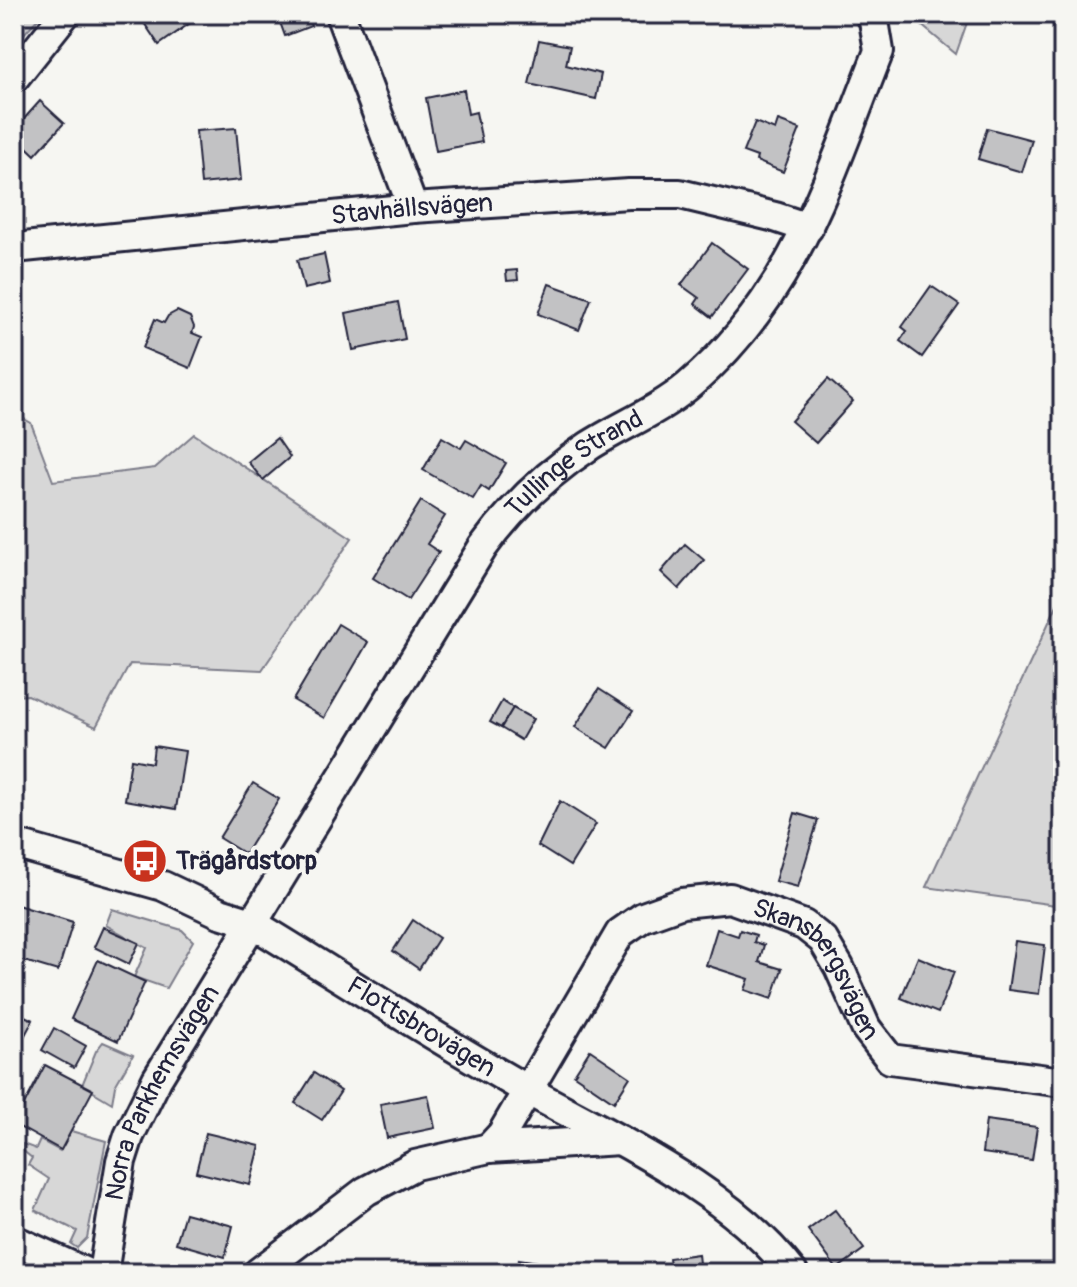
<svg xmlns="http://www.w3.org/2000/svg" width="1077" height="1287" viewBox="0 0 1077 1287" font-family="Pangolin,sans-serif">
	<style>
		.green { fill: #d7d7d7; stroke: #7c7c89; stroke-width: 2 }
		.building { fill: #c2c2c4; stroke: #22223b; stroke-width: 2 }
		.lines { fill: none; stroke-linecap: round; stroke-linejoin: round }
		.street-casing { stroke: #22223b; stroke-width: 34 }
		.street { stroke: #f6f6f2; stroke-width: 28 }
		.labels { text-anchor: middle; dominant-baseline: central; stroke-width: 8; stroke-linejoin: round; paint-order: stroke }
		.street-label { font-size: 26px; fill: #22223b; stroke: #f6f6f2 }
		.poi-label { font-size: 26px; font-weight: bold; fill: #22223b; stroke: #f6f6f2; text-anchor: start }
	</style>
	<rect width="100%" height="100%" fill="#f6f6f2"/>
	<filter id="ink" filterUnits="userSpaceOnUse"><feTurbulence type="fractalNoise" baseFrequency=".0125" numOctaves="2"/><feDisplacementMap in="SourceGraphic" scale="16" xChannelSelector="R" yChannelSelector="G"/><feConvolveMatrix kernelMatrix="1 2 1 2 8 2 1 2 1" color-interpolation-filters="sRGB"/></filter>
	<g filter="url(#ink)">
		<!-- green -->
		<g class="green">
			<polygon points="14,14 42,14 14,45"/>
			<polygon points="908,14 970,14 956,54"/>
			<polygon points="14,413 31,423 53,481 155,468 194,434 352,538 262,670 130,664 96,727 28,695 14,696"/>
			<polygon points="1063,592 1063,906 926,887"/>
			<polygon points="112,909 182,930 193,941 166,988 134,977 147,948 106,925"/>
			<polygon points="103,1042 133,1055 115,1086 112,1103 82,1085 96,1051"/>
			<polygon points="71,1131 106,1141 87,1238 77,1248 71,1244 77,1231 35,1210 49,1179 28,1165 32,1158 22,1150 23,1144 36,1149 40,1140 60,1151"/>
		</g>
		<!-- building -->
		<g class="building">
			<polygon points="138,14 188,14 193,21 159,45"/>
			<polygon points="277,14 307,14 311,26 285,36"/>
			<polygon points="539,40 570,46 566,65 601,74 596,99 529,84"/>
			<polygon points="464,90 468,114 476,112 482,142 436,151 426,98"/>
			<polygon points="40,101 64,123 35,155 14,135 14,130"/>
			<polygon points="778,121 800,129 783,172 756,161 757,157 743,152 755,122 775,130"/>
			<polygon points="236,128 241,180 201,184 196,131"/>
			<polygon points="987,128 1032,140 1022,172 978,159"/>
			<polygon points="712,243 748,269 712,317 695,304 699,298 681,285"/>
			<polygon points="324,254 330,283 304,289 297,260"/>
			<polygon points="517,270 518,280 507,281 506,271"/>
			<polygon points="549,284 591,299 579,330 538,314"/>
			<polygon points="931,286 959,305 922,357 900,341 907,331 902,327"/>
			<polygon points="398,302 405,339 353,350 346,313"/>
			<polygon points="177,311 190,317 194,327 192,333 202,337 190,368 143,348 155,319 164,323 168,316"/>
			<polygon points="828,379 853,401 816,443 791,421"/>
			<polygon points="442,437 461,448 466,440 506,463 489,491 481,486 473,499 423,470"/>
			<polygon points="277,438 290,457 263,480 248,462"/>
			<polygon points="421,501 445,516 427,544 439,552 408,600 373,578"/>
			<polygon points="685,544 704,560 679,589 661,572"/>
			<polygon points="338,624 368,642 324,718 293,700"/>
			<polygon points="599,689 633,711 609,748 575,727"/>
			<polygon points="502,701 513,708 501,728 490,722"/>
			<polygon points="513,708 533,719 521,740 501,728"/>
			<polygon points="154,746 185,751 176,809 125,800 131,759 152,763"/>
			<polygon points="253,783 279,799 245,854 219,838"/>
			<polygon points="560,801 596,824 570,866 538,846"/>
			<polygon points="795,813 818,820 798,887 775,881"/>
			<polygon points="14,904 73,922 58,971 14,958"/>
			<polygon points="413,920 439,938 419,969 393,951"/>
			<polygon points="103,927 139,943 129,964 94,947"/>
			<polygon points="717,929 738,936 740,930 756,935 754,942 764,945 759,962 782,969 772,999 745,990 749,979 706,965"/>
			<polygon points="1015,941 1045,945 1039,994 1008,990"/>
			<polygon points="918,957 954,972 938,1013 901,998"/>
			<polygon points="98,960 145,982 118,1041 71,1019"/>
			<polygon points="14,1011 33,1020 16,1052 14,1051"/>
			<polygon points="54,1028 86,1046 74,1068 42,1050"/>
			<polygon points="590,1050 630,1077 614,1102 574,1075"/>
			<polygon points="45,1065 93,1090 61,1150 14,1124"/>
			<polygon points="314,1073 341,1091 322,1120 295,1103"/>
			<polygon points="428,1095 435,1128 387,1138 380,1104"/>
			<polygon points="986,1120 1037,1127 1032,1160 982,1153"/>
			<polygon points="206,1133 260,1146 250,1185 196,1172"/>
			<polygon points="835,1210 864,1249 837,1269 808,1230"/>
			<polygon points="185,1213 233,1226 225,1257 176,1243"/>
			<polygon points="698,1254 700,1273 671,1273 669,1258"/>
			<polygon points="519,1259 545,1263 544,1273 511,1273 512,1271 517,1272"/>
		</g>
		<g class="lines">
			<!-- street casing -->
			<g class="street-casing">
				<g id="street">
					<polyline points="340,14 413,208"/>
					<polyline points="14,78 65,14"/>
					<path id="s1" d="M14 248 413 208 629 194H680L775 217 808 228"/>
					<path id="s2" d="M14 844 163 886 220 913 252 923C344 979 435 1038 529 1091 619 1141 729 1190 793 1273"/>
					<polyline points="489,1148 620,1140"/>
					<polyline points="14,1240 86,1273"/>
					<path id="s3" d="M103 1273 121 1161 129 1136 157 1079 483 547C512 507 548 473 589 446 622 425 658 411 688 386 796 295 829 176 879 51L874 21 870 14"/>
					<path id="s4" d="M258 1273 366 1191 415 1165 489 1148 502 1134 620 933 643 917 682 903 730 898 804 925 823 940 839 967 866 1028 890 1059 1063 1082"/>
				</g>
			</g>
			<!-- street -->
			<use href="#street" class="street"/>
		</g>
	</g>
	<!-- icons -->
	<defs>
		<g id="bus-disc" transform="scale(2.3)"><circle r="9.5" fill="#c8321e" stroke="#f6f6f2"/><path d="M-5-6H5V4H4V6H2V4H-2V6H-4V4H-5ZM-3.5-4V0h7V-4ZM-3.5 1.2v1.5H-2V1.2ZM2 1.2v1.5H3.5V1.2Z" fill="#fff"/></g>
	</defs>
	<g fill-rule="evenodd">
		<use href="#bus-disc" x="145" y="861"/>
	</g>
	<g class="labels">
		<!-- street labels -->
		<g class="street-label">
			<text stroke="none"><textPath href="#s1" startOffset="400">Stavhällsvägen</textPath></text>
			<text stroke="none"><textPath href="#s3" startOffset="952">Tullinge Strand</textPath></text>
			<text stroke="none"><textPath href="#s4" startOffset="756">Skansbergsvägen</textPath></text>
			<text stroke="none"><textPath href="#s2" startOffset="450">Flottsbrovägen</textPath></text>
			<text stroke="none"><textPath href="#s3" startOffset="192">Norra Parkhemsvägen</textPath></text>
		</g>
		<!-- poi labels -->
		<g class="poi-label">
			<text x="176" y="861">Trägårdstorp</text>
		</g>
	</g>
	<!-- margin -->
	<rect width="1077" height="1287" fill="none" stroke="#f6f6f2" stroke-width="48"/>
	<rect x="24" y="24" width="1029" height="1239" fill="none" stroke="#22223b" stroke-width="3" filter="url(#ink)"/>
</svg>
